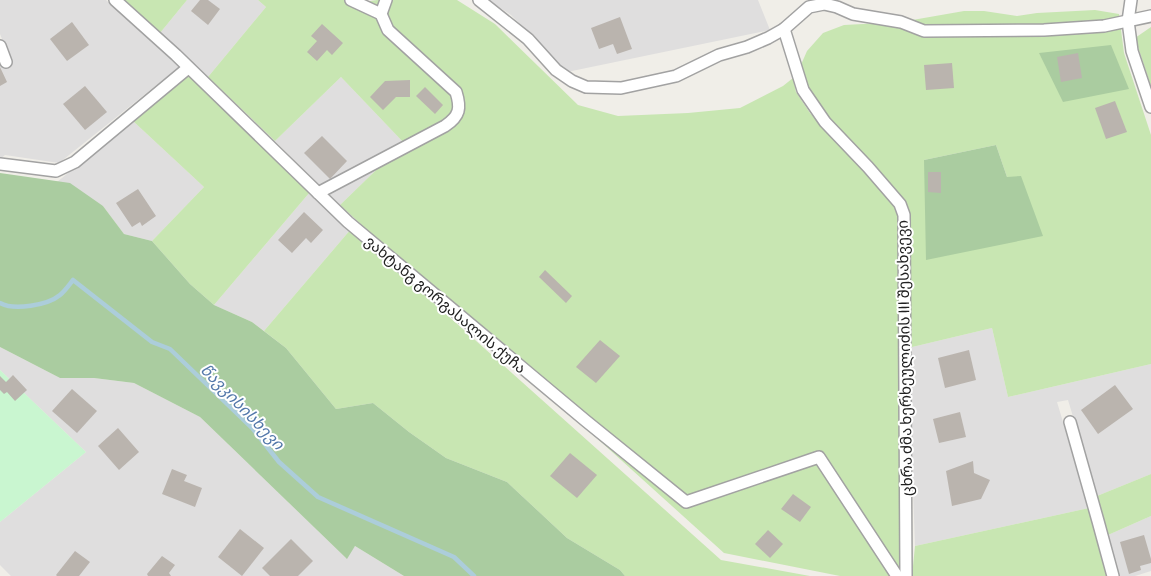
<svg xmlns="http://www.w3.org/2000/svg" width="1151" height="576" viewBox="0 0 1151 576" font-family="Commissioner,'Noto Sans Georgian',sans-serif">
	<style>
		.residential { fill: #dfdede }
		.grass { fill: #c8e6b2; fill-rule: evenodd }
		.forest { fill: #aacca0 }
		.park { fill: #c9f6d0 }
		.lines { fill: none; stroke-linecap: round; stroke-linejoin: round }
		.stream { stroke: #accdda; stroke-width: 4.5 }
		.building { fill: #bab4ae }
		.street-casing { stroke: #a2a2a2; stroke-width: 14 }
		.street { stroke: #fff; stroke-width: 11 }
		.labels { text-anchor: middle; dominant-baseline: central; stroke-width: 4; stroke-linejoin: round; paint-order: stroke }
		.street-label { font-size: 15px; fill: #212121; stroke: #fff }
		.water-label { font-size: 16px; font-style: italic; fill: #5378aa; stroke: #fff }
	</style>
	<rect width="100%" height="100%" fill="#f0eee8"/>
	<!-- residential -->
	<g class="residential">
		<polygon points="0,0 106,0 179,67 59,163 5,155 0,159 0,40 2,39 0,34"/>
		<polygon points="187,0 258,0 266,7 208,77 160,33"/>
		<polygon points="488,0 758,0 770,30 567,72 511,15"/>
		<polygon points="341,77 404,143 340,205 275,141"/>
		<polygon points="133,121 204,187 152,241 124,234 103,206 57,182"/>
		<polygon points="310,192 351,229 264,331 252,322 214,305"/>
		<polygon points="992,328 1008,397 1151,364 1151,474 1097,496 1068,400 1057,402 1089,508 915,546 908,348"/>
		<polygon points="0,347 60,378 94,378 134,383 200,417 346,558 355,546 404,576 11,576 0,565 0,522 86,452 0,370"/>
		<polygon points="1151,516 1151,571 1135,576 1119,576 1108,535"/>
	</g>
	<!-- grass -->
	<g class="grass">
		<polygon points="122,0 187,0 160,33"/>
		<polygon points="258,0 349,0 356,3 377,0 457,0 495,24 578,105 618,116 688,113 740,108 783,86 793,78 796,92 810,113 895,206 899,215 905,576 840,576 724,553 424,282 340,205 404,143 341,77 275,141 208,77 266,7"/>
		<path d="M1095 10 1119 14 1124 53 1151 135V364L1008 397 992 328 908 348 907 213 829 121 806 89 800 67 807 51 823 33 844 25 901 22 964 11H984L1017 16 1037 13ZM996 145 1007 177 924 160Z"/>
		<polygon points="1151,27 1151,86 1135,38"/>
		<polygon points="188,74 310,192 214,305 190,284 152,241 204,187 133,121"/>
		<polygon points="351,229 721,560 810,576 625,576 620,570 567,538 507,482 446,458 409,432 373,403 336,409 286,348 264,331"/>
		<polygon points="1151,474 1151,516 1108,535 1097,496"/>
		<polygon points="1089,508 1107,576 912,576 915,546"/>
	</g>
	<!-- forest -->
	<g class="forest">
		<polygon points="1111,45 1129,89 1063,102 1039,53"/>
		<polygon points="996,145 1007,177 1021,176 1043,236 926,260 924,160"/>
		<polygon points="0,173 70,183 103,206 124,234 152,241 190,284 214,305 252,322 286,348 336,409 373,403 409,432 446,458 507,482 567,538 620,570 625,576 404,576 355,546 347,559 200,417 134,383 94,378 60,378 0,347"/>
	</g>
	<!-- park -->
	<polygon class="park" points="0,370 86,452 0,522"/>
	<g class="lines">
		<!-- stream -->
		<path class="stream" d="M0 303C14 311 48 305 60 295 65 291 69 285 73 280L152 342 170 349 253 429 279 462 318 497 454 557 474 576"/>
	</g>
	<!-- building -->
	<g class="building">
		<polygon points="200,0 208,0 220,9 208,25 191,11"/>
		<polygon points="620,17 632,49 617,54 613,44 599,49 591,28"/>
		<polygon points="72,22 89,45 67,61 50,39"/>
		<polygon points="322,24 343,43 332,55 327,50 317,61 307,52 317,41 311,36"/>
		<polygon points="1078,53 1082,78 1061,82 1057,57"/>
		<polygon points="952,63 954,88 926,90 924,65"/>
		<polygon points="0,67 7,82 0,86"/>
		<polygon points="410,80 410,97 396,97 383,110 370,97 385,81"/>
		<polygon points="85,86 107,112 85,130 63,104"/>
		<polygon points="425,87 443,105 435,114 416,96"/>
		<polygon points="1115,101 1127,132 1106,139 1095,108"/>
		<polygon points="322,136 347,161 330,179 304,153"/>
		<polygon points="928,172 941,172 941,193 928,192"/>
		<polygon points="138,189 156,216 142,226 140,222 132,227 116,203"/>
		<polygon points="304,212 323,230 311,243 306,238 292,253 278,240"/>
		<polygon points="545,270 572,296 566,303 539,277"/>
		<polygon points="600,340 620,356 596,383 576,367"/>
		<polygon points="969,350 976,380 945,388 938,358"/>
		<polygon points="13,375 27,390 15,401 7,392 4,394 0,390 0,376 6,382"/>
		<polygon points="1115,385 1133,409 1098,434 1081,410"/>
		<polygon points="72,389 97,411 77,433 52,411"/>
		<polygon points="960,412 966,437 939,443 933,419"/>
		<polygon points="118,428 139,452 119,470 98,446"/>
		<polygon points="570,453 597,475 577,498 550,476"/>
		<polygon points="973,461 974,473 990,480 981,499 952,506 946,471"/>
		<polygon points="172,469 187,475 184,481 202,488 195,507 162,494"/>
		<polygon points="793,494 811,507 800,522 781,509"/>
		<polygon points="240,529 264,548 242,576 218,557"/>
		<polygon points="768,530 783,544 770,558 755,544"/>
		<polygon points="1144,535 1151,559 1151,563 1140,566 1141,570 1129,574 1120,542"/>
		<polygon points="291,539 313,561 298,576 270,576 262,568"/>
		<polygon points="75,551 90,562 79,576 57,576 56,575"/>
		<polygon points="162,556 175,565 169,573 171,576 148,576 147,574"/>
	</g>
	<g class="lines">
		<!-- street casing -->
		<g class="street-casing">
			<g id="street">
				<polyline points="115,0 176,55 348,222 586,421 686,502 819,457 897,576"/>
				<polyline points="351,0 381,14 386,0"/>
				<polyline points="479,0 528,39 556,70 572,81 586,87 621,88 676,76 719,55 747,47 768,38 784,29 809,7 824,4 837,7 853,14 901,22 924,31 1044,30 1104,26 1151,16"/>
				<polyline points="1131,0 1128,21 1132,51 1151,107"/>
				<polyline points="784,29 803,90 825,122 868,167 900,204 904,215 906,576"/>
				<polyline points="0,46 6,62"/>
				<polyline points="0,164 56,171 75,162 188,68"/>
				<path d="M318 193 445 126C460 116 461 108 456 92L388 30 381 14"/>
				<polyline points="1070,422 1098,521 1113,576"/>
			</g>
		</g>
		<!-- street -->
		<use href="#street" class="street"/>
	</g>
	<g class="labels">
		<!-- street labels -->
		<g class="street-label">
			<text transform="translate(446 304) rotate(40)">ვახტანგ გორგასალის ქუჩა</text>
			<text transform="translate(904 358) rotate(-91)">ცხრა ძმა ხერხეულიძის III შესახვევი</text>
		</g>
		<!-- water labels -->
		<g class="water-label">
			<text transform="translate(243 406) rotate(46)">წავკისისხევი</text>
		</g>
	</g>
</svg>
